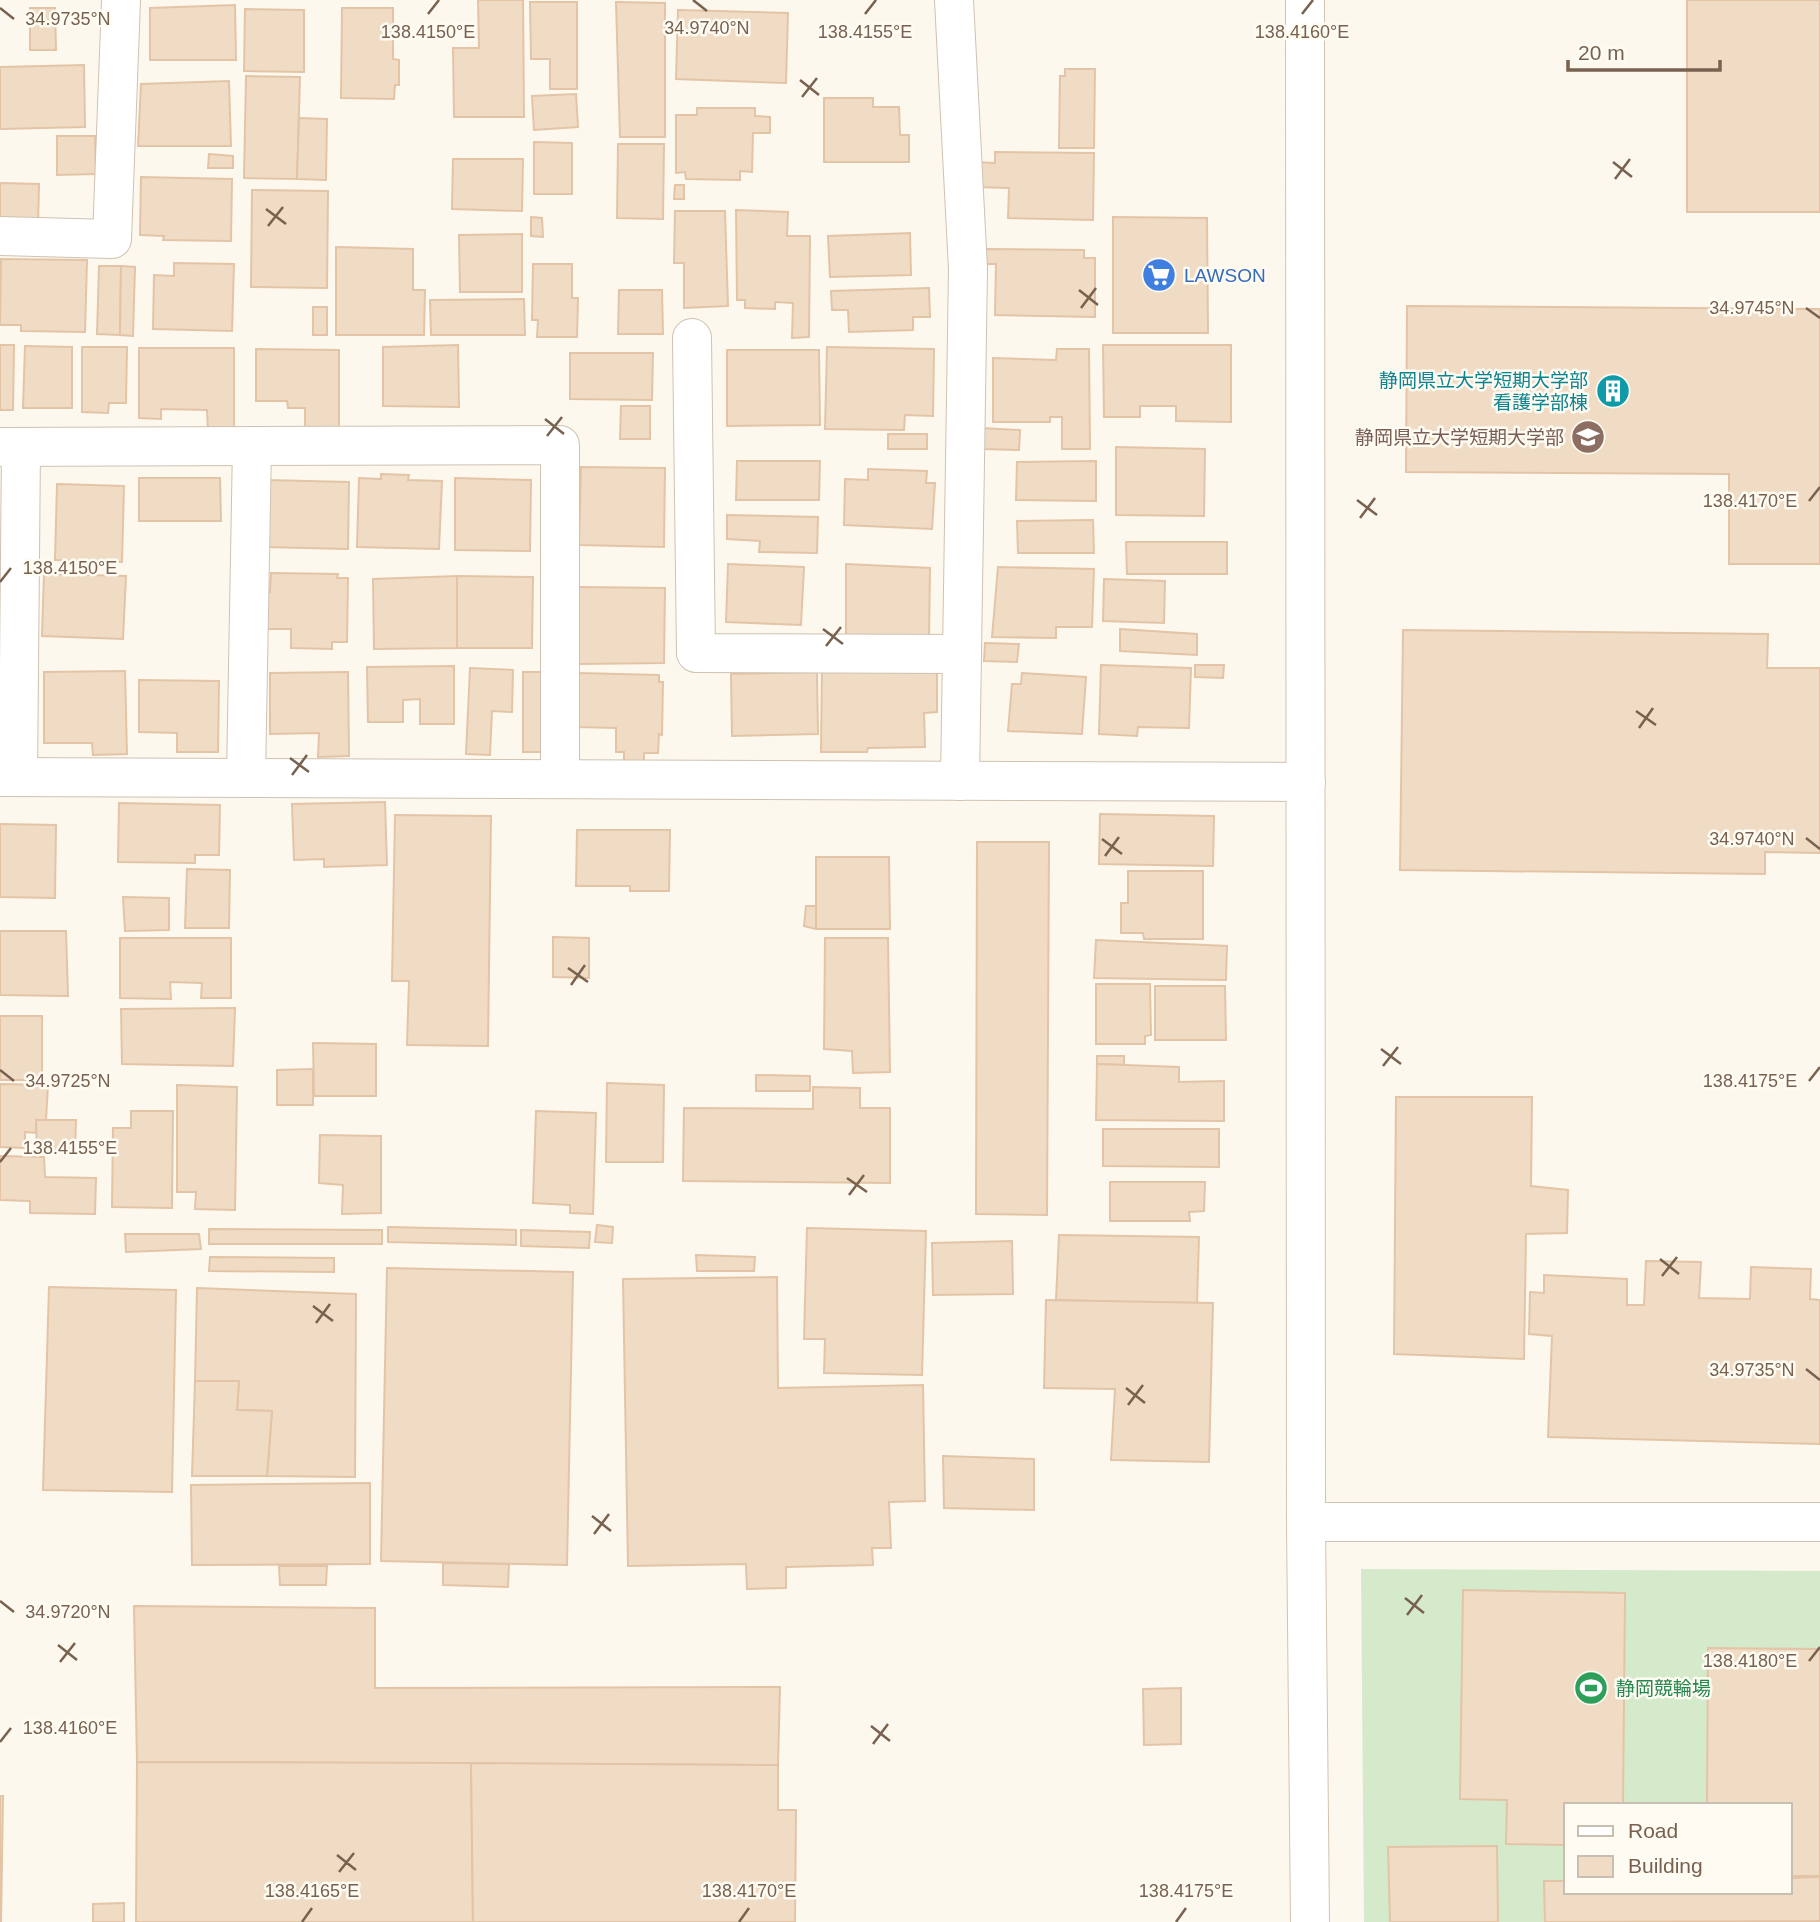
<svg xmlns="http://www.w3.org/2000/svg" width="1820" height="1922" viewBox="0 0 1820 1922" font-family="Arial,'Noto Sans JP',sans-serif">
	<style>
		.pitch { fill: #d4eacb; fill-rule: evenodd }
		.building { fill: #f0dcc5; stroke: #e3c4a6; stroke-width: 2 }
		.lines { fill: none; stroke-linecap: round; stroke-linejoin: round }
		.street-casing { stroke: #cfc2b1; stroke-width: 40 }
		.secondary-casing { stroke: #d2c3b0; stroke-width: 40 }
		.street { stroke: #fff; stroke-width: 38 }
		.secondary { stroke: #fff; stroke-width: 38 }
		.ticks { fill: none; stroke: #78624f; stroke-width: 2.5 }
		.labels { text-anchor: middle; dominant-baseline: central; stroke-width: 5; stroke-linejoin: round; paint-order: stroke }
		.shop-label { font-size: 19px; fill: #366cbe; stroke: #fefbf3; text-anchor: start }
		.culture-label { font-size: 19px; fill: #0d838f; stroke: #fefbf3; text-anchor: end }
		.education-label { font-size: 19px; fill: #785e54; stroke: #fefbf3; text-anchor: end }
		.leisure-label { font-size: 19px; fill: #27864d; stroke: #fefbf3; text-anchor: start }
		.ticks-label { font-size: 18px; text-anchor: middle; fill: #78624f; stroke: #fefbf3; stroke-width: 5; stroke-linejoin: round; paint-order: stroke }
	</style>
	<rect width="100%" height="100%" fill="#fcf8ed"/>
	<!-- pitch -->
	<path class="pitch" d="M1361 1569 1820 1571V1922H1364ZM1566 1805H1790V1892H1566Z"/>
	<!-- building -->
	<g class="building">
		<polygon points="478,0 523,0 524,117 454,117 453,48 479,48"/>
		<rect x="1687" y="0" width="133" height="212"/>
		<polygon points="530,2 577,2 577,89 550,89 550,59 531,59"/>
		<polygon points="616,2 665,3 665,137 620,137"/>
		<polygon points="235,5 236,60 150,60 150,8"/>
		<polygon points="30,8 55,8 56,50 30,50"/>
		<polygon points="342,8 393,8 393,59 399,60 399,85 395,85 394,99 341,98"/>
		<polygon points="245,9 304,10 304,72 244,71"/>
		<polygon points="678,10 788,13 786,83 676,79"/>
		<polygon points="84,65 85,127 0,129 0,67"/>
		<polygon points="1065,69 1095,69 1094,148 1059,148 1060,76 1065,76"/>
		<polygon points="246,76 300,77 297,179 244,178"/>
		<polygon points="229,81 231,146 138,146 141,84"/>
		<polygon points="576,94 578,127 534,130 532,96"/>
		<polygon points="824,98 873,98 873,107 899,107 900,135 909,135 909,162 824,162"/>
		<polygon points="697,108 755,108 755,116 770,117 770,133 753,133 752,172 740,171 740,180 686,179 685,172 676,173 676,115 697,115"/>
		<polygon points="299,118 327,119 326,180 297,179"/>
		<polygon points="57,136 95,136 96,174 57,175"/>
		<polygon points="534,142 572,143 572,194 534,194"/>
		<polygon points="618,144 664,144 663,219 617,218"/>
		<polygon points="995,152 1094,153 1093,220 1008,218 1009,188 976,187 976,162 995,163"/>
		<polygon points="209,154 233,156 233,168 208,168"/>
		<polygon points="453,159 523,159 522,211 452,209"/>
		<polygon points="141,177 232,179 231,241 163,240 164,236 140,235"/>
		<polygon points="0,183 39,184 38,226 0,225"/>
		<polygon points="675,185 684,185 684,199 674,199"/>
		<polygon points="252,190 328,191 327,288 251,287"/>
		<polygon points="736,210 788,212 787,236 810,236 809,337 792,338 793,303 775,302 775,309 745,308 745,300 737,300"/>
		<polygon points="675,211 725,211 728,306 684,308 684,263 674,263"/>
		<polygon points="531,217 542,218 543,237 531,236"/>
		<polygon points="1113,217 1207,218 1208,333 1113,333"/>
		<polygon points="910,233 911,275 830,277 828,236"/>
		<polygon points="522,234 522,292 460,292 459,235"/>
		<polygon points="336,247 413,249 413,290 425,290 424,335 336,335"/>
		<polygon points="984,249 1084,250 1084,258 1095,258 1095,317 995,315 996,264 985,264"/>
		<polygon points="1,259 87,260 85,332 21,331 21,325 0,325"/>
		<polygon points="174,263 234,264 232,331 153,329 154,275 174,276"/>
		<polygon points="533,264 572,264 572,298 578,298 577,337 537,337 538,320 532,320"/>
		<polygon points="99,266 121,266 120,335 97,334"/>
		<polygon points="121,266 135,267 133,336 120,335"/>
		<polygon points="929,288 930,317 913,317 913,330 849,332 848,310 832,310 831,291"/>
		<polygon points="619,290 662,290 663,334 618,334"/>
		<polygon points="524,299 525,335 431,335 430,300"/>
		<polygon points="1407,306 1820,309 1820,564 1729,564 1729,474 1406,472"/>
		<rect x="313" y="307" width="14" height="28"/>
		<polygon points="0,345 14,345 13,410 0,410"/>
		<polygon points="458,345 459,407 383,406 383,347"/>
		<polygon points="1103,345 1231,345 1231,422 1176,421 1176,406 1140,406 1140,417 1104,417"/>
		<polygon points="25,346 72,347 72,408 23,408"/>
		<polygon points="82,347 127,347 126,403 109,403 108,413 82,412"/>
		<polygon points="827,347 934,349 933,416 905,415 904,430 825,429"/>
		<polygon points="139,348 234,348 234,433 208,433 207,410 161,409 161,419 139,418"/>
		<polygon points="256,349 339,350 339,431 305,430 305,408 288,408 287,401 256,401"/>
		<polygon points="1057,349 1089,349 1090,449 1062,449 1062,417 1050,417 1050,422 993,422 993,358 1056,360"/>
		<polygon points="727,350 819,350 820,425 727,426"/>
		<polygon points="570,353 653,353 652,400 570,399"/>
		<polygon points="621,406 650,406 650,439 620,439"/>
		<polygon points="981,428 1020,430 1019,450 981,449"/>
		<rect x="888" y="434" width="39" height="15"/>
		<polygon points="1116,447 1205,449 1204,516 1116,515"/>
		<polygon points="737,461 820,461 819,500 736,500"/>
		<polygon points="1096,461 1096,501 1016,500 1017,462"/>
		<polygon points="581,467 665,468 664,547 579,545"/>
		<polygon points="868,469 927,471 926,483 935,483 932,529 844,525 845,479 868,480"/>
		<polygon points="381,474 409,475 408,480 442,481 439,549 357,547 359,478 381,479"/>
		<polygon points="139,478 220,478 221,521 139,521"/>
		<polygon points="455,478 531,480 530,551 455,550"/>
		<polygon points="266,480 349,482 348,549 264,547"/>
		<polygon points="57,484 124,486 122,562 55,560"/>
		<polygon points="727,515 818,517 817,553 759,552 760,541 727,539"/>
		<polygon points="1093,520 1094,553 1018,553 1017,521"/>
		<polygon points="1126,542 1227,542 1227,574 1127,574"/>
		<polygon points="728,564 804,567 801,625 726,622"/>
		<polygon points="846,564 930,568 929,639 846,636"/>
		<polygon points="998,567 1094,569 1092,627 1056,627 1056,638 992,637"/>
		<polygon points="271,573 338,574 337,578 348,578 347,642 332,642 332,649 291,648 291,629 264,629 264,592 270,592"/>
		<polygon points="44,574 126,576 123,639 42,636"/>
		<polygon points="457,576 457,648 374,649 373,579"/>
		<polygon points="457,576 533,577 532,648 457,648"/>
		<polygon points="1104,579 1165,581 1164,623 1103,621"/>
		<polygon points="579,587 665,588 664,663 578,664"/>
		<polygon points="1120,629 1197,634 1197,655 1120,651"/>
		<polygon points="1403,630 1768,634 1767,668 1820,668 1820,853 1765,852 1765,874 1400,870"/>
		<polygon points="985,643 1019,644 1017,662 984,661"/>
		<polygon points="1101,665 1191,668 1189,728 1138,727 1137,736 1099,734"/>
		<polygon points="1195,665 1224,665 1223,678 1195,677"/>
		<polygon points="454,666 454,724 420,724 420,699 403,700 403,722 368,722 367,667"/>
		<polygon points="470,668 513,670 512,712 492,711 490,755 466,754"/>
		<polygon points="822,668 937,668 937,712 924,713 925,747 868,748 867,752 821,752"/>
		<polygon points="125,671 127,754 93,755 92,743 44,743 44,672"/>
		<polygon points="348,672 349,756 318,757 319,733 270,734 270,673"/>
		<rect x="523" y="672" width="23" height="80"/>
		<polygon points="817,672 818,734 732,736 731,674"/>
		<polygon points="578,673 659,675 659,682 663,682 662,735 659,734 658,753 644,753 644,762 624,761 624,752 616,752 616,728 577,727"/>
		<polygon points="1022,673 1086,677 1082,734 1008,731 1012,684 1021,684"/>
		<polygon points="139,680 219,681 218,752 177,752 177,733 139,732"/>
		<polygon points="385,802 387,865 324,867 324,859 294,860 292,804"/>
		<polygon points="119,803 220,805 219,855 195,855 195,863 118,862"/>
		<polygon points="1100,814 1214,816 1213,866 1099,864"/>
		<polygon points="395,815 491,816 488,1046 407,1045 409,981 392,981"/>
		<polygon points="0,824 56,825 55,898 0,897"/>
		<polygon points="577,830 670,830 669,891 630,891 630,886 576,886"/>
		<polygon points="977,842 1049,842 1047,1215 976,1214"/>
		<polygon points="816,857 889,857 890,929 816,929"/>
		<polygon points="187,869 230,870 229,928 185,928"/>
		<polygon points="1128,871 1203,871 1203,939 1144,939 1143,933 1121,933 1121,903 1128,903"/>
		<polygon points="123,897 169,898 169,930 125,931"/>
		<polygon points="806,906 816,906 816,929 804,926"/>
		<polygon points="0,931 66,931 68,996 0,995"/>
		<polygon points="553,937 589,938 589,978 553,977"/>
		<polygon points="120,938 231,938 231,998 201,998 202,983 170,982 171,999 120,998"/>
		<polygon points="825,938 888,938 890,1072 853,1073 852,1051 824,1049"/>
		<polygon points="1096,940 1227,946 1226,980 1094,978"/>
		<polygon points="1096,984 1150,984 1151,1035 1145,1036 1145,1044 1096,1044"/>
		<polygon points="1155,986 1225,986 1226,1040 1155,1040"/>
		<polygon points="235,1008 233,1066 122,1064 121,1009"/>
		<rect x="0" y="1016" width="42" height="64"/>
		<polygon points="313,1043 376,1044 376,1096 314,1096"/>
		<polygon points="1097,1056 1124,1056 1124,1065 1097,1064"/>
		<polygon points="1097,1064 1179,1067 1179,1082 1224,1081 1224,1121 1096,1120"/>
		<polygon points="313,1069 313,1105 277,1105 277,1070"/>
		<polygon points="756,1075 810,1076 810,1091 756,1091"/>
		<polygon points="607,1083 664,1085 663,1162 606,1162"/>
		<polygon points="0,1084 48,1085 46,1120 36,1120 36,1133 25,1132 25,1148 0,1147"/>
		<polygon points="177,1085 237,1087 235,1210 195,1209 196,1192 177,1192"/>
		<polygon points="813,1087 860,1088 860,1108 890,1108 890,1183 683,1181 684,1108 813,1109"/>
		<polygon points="1396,1097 1532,1097 1531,1186 1568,1190 1567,1233 1526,1234 1524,1359 1394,1354"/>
		<polygon points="131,1111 173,1111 172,1208 112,1207 113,1128 131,1128"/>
		<polygon points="536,1111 596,1113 593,1214 570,1213 570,1205 533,1203"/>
		<polygon points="36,1120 76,1120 75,1150 37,1150"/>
		<polygon points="1103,1129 1219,1129 1219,1167 1103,1166"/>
		<polygon points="320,1135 381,1136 381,1213 342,1214 343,1185 319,1183"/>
		<polygon points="0,1156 44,1157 45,1177 96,1178 95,1214 30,1213 30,1201 0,1200"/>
		<polygon points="1110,1182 1205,1182 1204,1211 1189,1212 1190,1221 1110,1221"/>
		<polygon points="597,1225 613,1227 612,1243 595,1242"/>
		<polygon points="388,1227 516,1230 516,1245 388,1242"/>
		<polygon points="807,1228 926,1231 922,1375 824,1373 825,1339 804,1339"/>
		<polygon points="209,1229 382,1230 382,1244 209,1244"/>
		<polygon points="521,1230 590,1232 589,1248 521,1246"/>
		<polygon points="125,1234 199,1234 201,1249 126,1252"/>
		<polygon points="1059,1235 1199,1237 1197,1304 1056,1300"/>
		<polygon points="1012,1241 1013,1294 933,1295 932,1243"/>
		<polygon points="696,1255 755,1257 754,1271 697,1271"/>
		<polygon points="210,1257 334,1258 334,1272 209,1271"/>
		<polygon points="1646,1261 1701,1262 1699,1298 1750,1299 1751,1267 1811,1269 1810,1299 1820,1300 1820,1444 1548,1437 1552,1336 1529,1334 1530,1292 1544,1293 1544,1275 1627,1279 1627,1305 1644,1305"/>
		<polygon points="387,1268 573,1272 567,1565 381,1561"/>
		<polygon points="777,1277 778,1388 923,1385 925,1501 889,1502 891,1548 872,1548 873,1565 786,1567 786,1588 747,1589 746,1564 628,1566 623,1279"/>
		<polygon points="49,1287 176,1290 172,1492 43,1490"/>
		<polygon points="197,1288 356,1294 355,1477 267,1476 272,1411 237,1410 239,1381 195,1381"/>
		<polygon points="1046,1300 1213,1303 1209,1462 1111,1460 1115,1389 1044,1388"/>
		<polygon points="195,1381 239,1381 237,1410 272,1411 267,1476 192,1476"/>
		<polygon points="943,1456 1034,1459 1034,1510 944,1508"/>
		<polygon points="370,1483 370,1564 192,1565 191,1485"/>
		<polygon points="443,1563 509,1564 508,1587 443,1585"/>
		<polygon points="279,1566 327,1566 326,1585 280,1585"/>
		<polygon points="1463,1590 1625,1593 1623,1805 1566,1805 1566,1845 1506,1844 1507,1800 1460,1799"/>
		<polygon points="134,1606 375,1608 375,1688 780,1687 778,1765 137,1762"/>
		<polygon points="1708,1648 1820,1649 1820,1876 1790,1876 1790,1805 1707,1805"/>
		<polygon points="1181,1688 1181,1744 1144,1745 1143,1689"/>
		<polygon points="137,1762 471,1763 473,1922 136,1922"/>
		<polygon points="471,1763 778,1765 778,1810 796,1810 795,1922 473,1922"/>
		<polygon points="0,1796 3,1796 1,1922 0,1922"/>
		<polygon points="1497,1846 1498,1922 1390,1922 1388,1847"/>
		<polygon points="1820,1877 1820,1921 1545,1922 1544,1881 1566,1881 1566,1892 1790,1892 1790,1878"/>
		<polygon points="124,1903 124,1922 93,1922 93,1904"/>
	</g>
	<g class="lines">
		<!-- street casing -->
		<g class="street-casing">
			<g id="street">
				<polyline points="954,0 968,269 960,781"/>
				<polyline points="0,236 112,239 121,0"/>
				<polyline points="692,338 696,653 962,654"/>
				<polyline points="0,447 560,445 560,779"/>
				<polyline points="0,777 1306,782"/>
				<polyline points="18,777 21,447"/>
				<polyline points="246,778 252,446"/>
			</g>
		</g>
		<!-- secondary casing -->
		<g class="secondary-casing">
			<g id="secondary">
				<polyline points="1305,0 1306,1522 1310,1922"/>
				<polyline points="1306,1522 1820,1522"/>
			</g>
		</g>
		<!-- street -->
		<use href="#street" class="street"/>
		<!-- secondary -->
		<use href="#secondary" class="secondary"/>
	</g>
	<!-- ticks -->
	<path class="ticks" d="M693 0 707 11M0 8 14 19M428 14 439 0M865 14 876 0M1302 14 1313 0M800 80 819 95M802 97 817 78M1613 162 1632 177M1615 179 1630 159M266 209 286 224M268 226 283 207M1079 290 1098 305M1081 308 1096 288M1806 308 1820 318M545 419 564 434M547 436 562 417M1357 500 1377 515M1809 501 1820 487M1360 518 1375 498M0 582 11 568M823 629 843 644M826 646 841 627M1636 711 1656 725M1639 728 1653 708M290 758 309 772M292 775 307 755M1806 838 1820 849M1102 839 1122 854M1105 856 1119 837M568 968 588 982M571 985 585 965M1381 1049 1401 1064M1383 1066 1398 1047M0 1070 14 1081M1809 1081 1820 1067M0 1162 11 1148M847 1178 867 1192M849 1195 864 1175M1660 1259 1679 1274M1662 1276 1677 1257M313 1306 333 1321M316 1323 330 1304M1806 1369 1820 1380M1126 1388 1145 1403M1128 1405 1143 1385M592 1516 611 1531M594 1534 609 1514M1405 1598 1424 1613M0 1601 14 1612M1407 1615 1422 1595M58 1645 77 1660M1809 1661 1820 1647M60 1662 75 1643M871 1726 890 1741M0 1742 11 1728M873 1744 888 1724M337 1855 356 1870M339 1872 354 1853M302 1922 312 1908M739 1922 749 1908M1176 1922 1186 1908"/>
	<!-- icons -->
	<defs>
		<g id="supermarket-disc" transform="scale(1.75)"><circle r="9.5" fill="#3f7fe0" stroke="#fefbf3"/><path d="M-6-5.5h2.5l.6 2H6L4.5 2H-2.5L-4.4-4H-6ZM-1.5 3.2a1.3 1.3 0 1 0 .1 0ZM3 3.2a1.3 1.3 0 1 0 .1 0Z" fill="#fff"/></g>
		<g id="building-disc" transform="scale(1.75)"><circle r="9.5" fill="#0f9aa8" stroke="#fefbf3"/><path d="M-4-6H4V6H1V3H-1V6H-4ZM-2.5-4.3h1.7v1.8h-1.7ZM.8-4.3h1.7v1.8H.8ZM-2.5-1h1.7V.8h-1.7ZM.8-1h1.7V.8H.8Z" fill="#fff"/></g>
		<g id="university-disc" transform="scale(1.75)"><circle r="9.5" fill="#8d6e63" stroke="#fefbf3"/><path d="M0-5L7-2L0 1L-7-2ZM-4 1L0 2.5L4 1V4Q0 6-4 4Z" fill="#fff"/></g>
		<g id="stadium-disc" transform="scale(1.75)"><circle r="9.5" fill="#2e9e5b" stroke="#fefbf3"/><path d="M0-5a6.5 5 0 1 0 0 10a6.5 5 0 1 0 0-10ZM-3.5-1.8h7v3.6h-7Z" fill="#fff"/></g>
	</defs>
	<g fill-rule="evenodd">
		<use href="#supermarket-disc" x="1159" y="275"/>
		<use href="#building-disc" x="1613" y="391"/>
		<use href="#university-disc" x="1588" y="437"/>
		<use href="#stadium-disc" x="1591" y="1688"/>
	</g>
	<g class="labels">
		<!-- shop labels -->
		<g class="shop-label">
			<text x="1184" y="275">LAWSON</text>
		</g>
		<!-- culture labels -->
		<g class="culture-label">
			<text x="1588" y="380">静岡県立大学短期大学部<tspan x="1588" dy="22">看護学部棟</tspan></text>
		</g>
		<!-- education labels -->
		<g class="education-label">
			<text x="1564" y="437">静岡県立大学短期大学部</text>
		</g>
		<!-- leisure labels -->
		<g class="leisure-label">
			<text x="1616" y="1688">静岡競輪場</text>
		</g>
	</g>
	<g class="ticks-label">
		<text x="68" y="25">34.9735°N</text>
		<text x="707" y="34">34.9740°N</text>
		<text x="428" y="38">138.4150°E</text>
		<text x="865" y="38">138.4155°E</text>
		<text x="1302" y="38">138.4160°E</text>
		<text x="1752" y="314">34.9745°N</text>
		<text x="1750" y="507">138.4170°E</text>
		<text x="70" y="574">138.4150°E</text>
		<text x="1752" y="845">34.9740°N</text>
		<text x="1750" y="1087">138.4175°E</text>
		<text x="68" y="1087">34.9725°N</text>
		<text x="70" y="1154">138.4155°E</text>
		<text x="1752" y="1376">34.9735°N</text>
		<text x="68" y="1618">34.9720°N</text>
		<text x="1750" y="1667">138.4180°E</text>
		<text x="70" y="1734">138.4160°E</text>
		<text x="312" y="1897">138.4165°E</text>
		<text x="749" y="1897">138.4170°E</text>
		<text x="1186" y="1897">138.4175°E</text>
	</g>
	<!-- legend -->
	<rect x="1564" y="1803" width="228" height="91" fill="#fefbf3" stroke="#c8beb1" stroke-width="2"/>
	<rect x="1578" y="1826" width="35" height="10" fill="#ffffff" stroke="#c8beb1" stroke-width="2"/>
	<text x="1628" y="1838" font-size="21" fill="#78624f">Road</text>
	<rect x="1578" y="1856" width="35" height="21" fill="#f0dcc5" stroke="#c8beb1" stroke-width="2"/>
	<text x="1628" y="1873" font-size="21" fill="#78624f">Building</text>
	<!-- scale -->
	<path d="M1568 60v10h152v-10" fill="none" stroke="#78624f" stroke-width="3.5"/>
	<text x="1578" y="60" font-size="21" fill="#78624f" stroke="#fefbf3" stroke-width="5" paint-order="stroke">20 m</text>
</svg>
